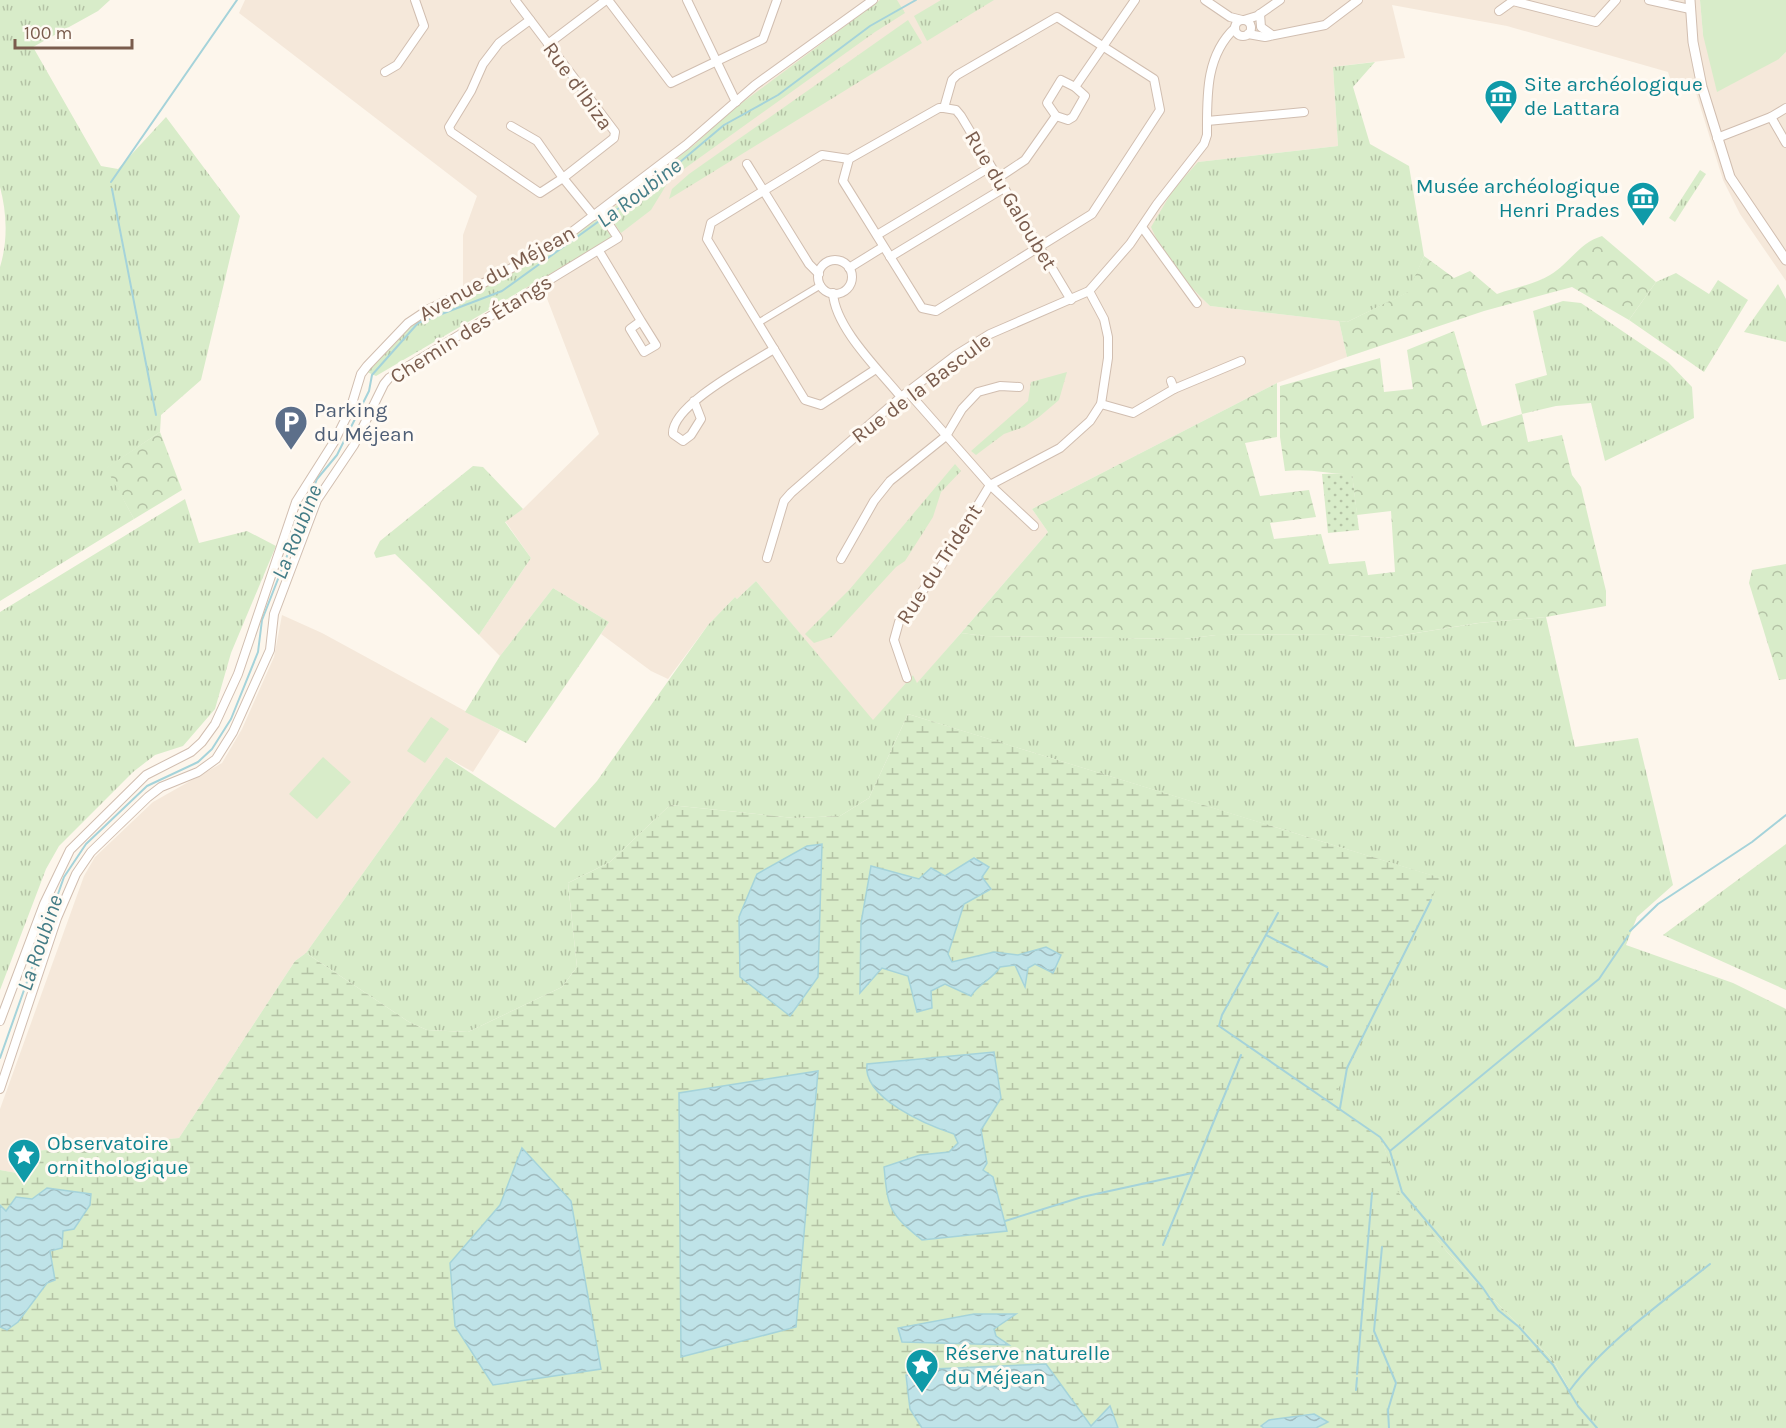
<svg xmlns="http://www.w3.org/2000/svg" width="1786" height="1428" viewBox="0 0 1786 1428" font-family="Karla,sans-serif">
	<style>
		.residential { fill: #f5e8da }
		.grass { fill: url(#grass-tufts) }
		.forest { fill: url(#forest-crowns) }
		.wetland { fill: url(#wetland-marsh) }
		.garden { fill: url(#garden-dots) }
		.pitch { fill: #d8ecc9 }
		.water { fill: url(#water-waves); stroke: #a5d3da; stroke-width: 1.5 }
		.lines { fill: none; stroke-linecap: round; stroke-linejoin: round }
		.stream { stroke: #a5d3da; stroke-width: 2 }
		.pedestrian-casing { stroke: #d1beb0; stroke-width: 8 }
		.minor-casing { stroke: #d1beb0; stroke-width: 10 }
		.tertiary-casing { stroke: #d1beb0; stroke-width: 11 }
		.pedestrian { stroke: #fff; stroke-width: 6 }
		.minor { stroke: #fff; stroke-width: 8 }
		.tertiary { stroke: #fff; stroke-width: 9 }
		.labels { text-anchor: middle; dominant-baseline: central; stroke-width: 6; stroke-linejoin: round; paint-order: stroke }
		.culture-label { font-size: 21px; fill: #0d838f; stroke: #fffaf3; text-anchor: start }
		.street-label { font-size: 21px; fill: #7a5c4d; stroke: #fffaf3 }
		.service-label { font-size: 21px; fill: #4e5e75; stroke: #fffaf3; text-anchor: start }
		.water-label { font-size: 22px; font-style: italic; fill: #437c86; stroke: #fffaf3 }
	</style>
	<defs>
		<pattern id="grass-tufts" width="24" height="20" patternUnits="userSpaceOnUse" patternTransform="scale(1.5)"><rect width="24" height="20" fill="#d8ecc9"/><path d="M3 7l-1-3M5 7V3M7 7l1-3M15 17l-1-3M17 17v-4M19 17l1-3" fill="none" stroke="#b4c2a5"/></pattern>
		<pattern id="forest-crowns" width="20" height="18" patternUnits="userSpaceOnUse" patternTransform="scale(1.5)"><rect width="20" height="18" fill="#d8ecc9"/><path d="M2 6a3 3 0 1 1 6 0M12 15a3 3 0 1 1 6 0" fill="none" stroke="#b4c2a5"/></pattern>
		<pattern id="wetland-marsh" width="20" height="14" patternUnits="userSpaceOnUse" patternTransform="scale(1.5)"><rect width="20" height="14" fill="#d8ecc9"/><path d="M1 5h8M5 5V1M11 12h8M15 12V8" fill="none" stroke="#b4c2a5"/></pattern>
		<pattern id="garden-dots" width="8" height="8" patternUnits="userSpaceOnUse" patternTransform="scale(1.5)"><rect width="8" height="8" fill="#d8ecc9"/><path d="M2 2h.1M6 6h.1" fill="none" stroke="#b4c2a5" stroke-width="1.8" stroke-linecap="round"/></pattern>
		<pattern id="water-waves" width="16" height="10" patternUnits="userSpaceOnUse" patternTransform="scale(1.5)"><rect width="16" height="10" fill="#bfe3e8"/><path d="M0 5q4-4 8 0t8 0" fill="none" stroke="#a0bbbe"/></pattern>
	</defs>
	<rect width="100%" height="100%" fill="#fdf6ec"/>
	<!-- residential -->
	<g class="residential">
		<polygon points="245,0 1700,0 1703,35 1779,59 1786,52 1786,281 1740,214 1723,180 1692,80 1671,81 1668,72 1507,26 1392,5 1405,58 1333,67 1338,146 1198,162 1157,241 1197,293 1210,306 1339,321 1347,357 1277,383 1032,509 1048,532 917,684 913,675 873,721 756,581 737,599 735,597 708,625 668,679 651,671 601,634 609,622 553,588 500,656 479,635 531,558 505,521 523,509 599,434 543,288 463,286 463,235 477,196 239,13"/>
		<polygon points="282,615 322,633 500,730 473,772 446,757 306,953 295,961 179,1138 36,1151 28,1175 0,1170 0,1109 84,876 95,857 153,802 222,763 242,729 274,657"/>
	</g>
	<!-- grass -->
	<g class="grass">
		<path d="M0 0H110L98 11 33 47 101 166 118 169 166 117 240 216 201 380 161 415 160 432 107 468 134 519 0 601V267C8 241 7 213 0 187Z"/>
		<polygon points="880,0 897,0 905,13 875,32 670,179 651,210 621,233 607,213 694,145 735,108"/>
		<polygon points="941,0 994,0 927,41 914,16"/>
		<polygon points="908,20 922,43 669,199 672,189 689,174"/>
		<path d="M1375 62 1353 87 1370 144 1409 166 1424 256 1409 292 1347 322 1210 306C1187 284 1163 256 1151 227L1173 190 1198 162 1338 146 1333 67Z"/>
		<polygon points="1700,170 1706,174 1675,222 1669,218"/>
		<polygon points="600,218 613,237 376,376 367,372 415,322 495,282"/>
		<polygon points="1676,273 1709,294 1718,280 1748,300 1704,372 1629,320 1656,282"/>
		<polygon points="1778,284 1786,299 1786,342 1744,332"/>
		<polygon points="1563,301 1581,303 1668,362 1692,387 1694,418 1605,461 1591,403 1556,406 1522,414 1515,384 1547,375 1533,311"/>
		<polygon points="1067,372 1059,400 1039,417 1024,427 1004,434 976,455 971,451 1028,401 1031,382"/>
		<polygon points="955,464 961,471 941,492 933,517 905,561 896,567 832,637 814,643 805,634 850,589"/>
		<polygon points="473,466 483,467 523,509 505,522 531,558 479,635 395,554 376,558 374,553 380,541"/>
		<polygon points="185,499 199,543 247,531 276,546 231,653 215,709 183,746 155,755 133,772 59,846 46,869 0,990 0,612"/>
		<polygon points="756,581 873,720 913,675 917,683 961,633 985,636 1184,639 1216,635 1334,634 1385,638 1479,623 1546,617 1575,747 1638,738 1673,885 1637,917 1626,945 1733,983 1786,1009 1786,1428 1597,1428 1577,1404 1553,1360 1448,1253 1397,1192 1382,1139 1330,1104 1440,878 908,714 869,798 840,816 794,818 670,805 610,862 568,883 577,967 562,987 468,1032 427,1030 409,1022 306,953 446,757 555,828 597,781 708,625 735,597 737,599"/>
		<polygon points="553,588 609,622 526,743 465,712 500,656"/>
		<polygon points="1786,844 1786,990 1663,935"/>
	</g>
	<!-- forest -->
	<g class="forest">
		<path d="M1602 236 1656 282 1629 320 1572 287 1484 311 1347 357 1339 321 1347 322 1408 292 1424 256 1454 278 1470 271 1497 294C1514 288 1535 284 1550 275 1570 263 1579 243 1602 236Z"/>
		<path d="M1454 331 1482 426 1522 414 1528 442 1562 435 1572 475 1581 487 1606 591V606L1546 617 1478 623 1385 638 1334 634 1216 635 1184 639 985 636 961 633 1048 532 1032 509 1277 383V437L1245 443 1260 496 1309 490 1316 517 1270 523 1274 539 1321 534 1329 564 1365 561 1368 575 1395 572 1391 511 1357 515 1352 474C1329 474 1308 468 1285 471L1280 437V386L1380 358 1384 392 1413 389 1407 350Z"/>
		<polygon points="160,432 182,490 134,519 106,468"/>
		<polygon points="1786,564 1786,679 1779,680 1749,583 1752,570"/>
	</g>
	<!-- wetland -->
	<polygon class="wetland" points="908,714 1441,878 1331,1104 1382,1139 1398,1192 1448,1253 1553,1360 1577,1404 1597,1428 1316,1428 1327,1422 1261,1426 1264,1428 1118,1428 1110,1407 1092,1427 1045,1364 933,1369 906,1375 910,1409 922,1428 0,1428 0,1170 28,1175 35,1151 179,1138 295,961 306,953 409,1022 427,1030 468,1032 562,987 577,967 568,883 610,862 670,805 794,818 840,816 869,798"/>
	<!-- garden -->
	<polygon class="garden" points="1352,473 1359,530 1328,533 1322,474"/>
	<!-- pitch -->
	<g class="pitch">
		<polygon points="1700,0 1786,0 1786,52 1779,59 1717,92 1703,35"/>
		<polygon points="431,717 449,729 425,763 407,751"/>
		<polygon points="323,757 351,782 317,819 289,794"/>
	</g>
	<!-- water -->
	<g class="water">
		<polygon points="822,844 818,977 790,1016 740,977 739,917 757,874 807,846"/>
		<path d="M974 858 989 867 982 877 991 889 964 904 948 954 952 962 994 952 1018 955 1046 947 1061 955 1053 973 1035 964 1028 968 1025 987 1015 965 1000 967C992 980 979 983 971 996L945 984 931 991 932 1008 917 1012 908 976 882 968 860 993 861 923 871 866 919 879 931 868 945 876Z"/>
		<path d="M994 1052 1001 1098 981 1130 987 1163 983 1170 993 1177 1007 1231 922 1240C889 1213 888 1209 884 1167L920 1155 949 1152 958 1143 954 1134C927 1125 862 1098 867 1064Z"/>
		<polygon points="818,1071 796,1327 681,1357 679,1093"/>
		<polygon points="522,1148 571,1201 601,1369 493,1385 455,1326 450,1263 500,1205"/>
		<polygon points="47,1188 91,1194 90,1205 74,1229 63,1231 62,1248 50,1251 55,1280 47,1283 18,1322 7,1330 0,1327 0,1205 6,1211 16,1197 32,1199"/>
		<polygon points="974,1314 1016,1314 994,1329 996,1336 1009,1345 902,1342 898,1328"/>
		<polygon points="1046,1364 1091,1426 1110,1406 1118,1428 922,1428 910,1409 906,1375 933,1369"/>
		<polygon points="1314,1414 1328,1422 1316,1428 1264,1428 1261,1426 1269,1420"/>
	</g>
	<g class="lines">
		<!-- stream -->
		<g class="stream">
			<polyline points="111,182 237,0"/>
			<polyline points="112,189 156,415"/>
			<polyline points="607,216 648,189 724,125 778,95 870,26 916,0"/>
			<polyline points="1278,913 1222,1015 1219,1026 1380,1137 1390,1151 1402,1192 1483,1288 1498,1310 1519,1327 1553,1365 1578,1406 1597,1428"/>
			<polyline points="1630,931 1658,904 1752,842 1786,815"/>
			<polyline points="1266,935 1327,967"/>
			<polyline points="0,1058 64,877 86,844 147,786 198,762 212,749 231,719 258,652 262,620 317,479 337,455 369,391 372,375 418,323 502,291 602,219"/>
			<polyline points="1340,1108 1347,1068 1431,900"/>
			<polyline points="1390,1151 1599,979 1628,936"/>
			<polyline points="1005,1221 1082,1197 1192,1173"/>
			<polyline points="1163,1245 1241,1055"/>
			<polyline points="1382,1247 1374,1331 1396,1383 1388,1410 1389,1428"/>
			<polyline points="1357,1374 1372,1193"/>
			<polyline points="1356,1390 1357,1378"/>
			<path d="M1570 1390C1605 1343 1665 1300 1710 1264"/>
		</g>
		<!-- pedestrian casing -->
		<g class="pedestrian-casing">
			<polyline id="pedestrian" points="758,323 821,285"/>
		</g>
		<!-- minor casing -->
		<g class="minor-casing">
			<g id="minor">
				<polyline points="515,0 615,132 614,138 563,178 594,216"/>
				<polyline points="608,0 671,83 763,39 777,0"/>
				<polyline points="687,0 736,102"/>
				<polyline points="1205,0 1230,17 1242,20"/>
				<polyline points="1649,0 1690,9"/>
				<polyline points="1499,11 1513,1 1596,22 1616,0"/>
				<polyline points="1260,14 1261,27 1272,35"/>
				<polygon points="1057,17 1154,79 1160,110 1092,214 936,311 922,308 843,181 849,159 939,108 944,108 952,80 957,75"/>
				<circle cx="1243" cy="28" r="8"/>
				<polyline points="1244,20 1257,16 1280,0"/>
				<polyline points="1248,34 1265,37 1325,25 1358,0"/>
				<polyline points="548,44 606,0"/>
				<polyline points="385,72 397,65 424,26 415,0"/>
				<polygon points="1061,80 1075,87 1085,96 1073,117 1068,120 1056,116 1047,103"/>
				<polyline points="1075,87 1135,0"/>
				<polyline points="944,108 956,110 961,116 1071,300"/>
				<polyline points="1771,117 1786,143"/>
				<polyline points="1207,121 1304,112"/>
				<polyline points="511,126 537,141 563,178 540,193 451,132 449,127 471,91 483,64 499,43 530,20"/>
				<polyline points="1717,138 1771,117 1786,108"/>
				<polyline points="849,159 822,155 711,223 707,239 805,400 821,405 876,369"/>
				<polyline points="747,164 809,264 819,274"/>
				<polyline points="998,178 1025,160 1056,116"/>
				<polyline points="1142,227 1197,303"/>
				<polyline points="877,235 990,167"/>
				<polyline points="599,251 641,321 630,329 644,352 656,345 641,321"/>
				<polyline points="890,257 1004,188"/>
				<circle cx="835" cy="277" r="17"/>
				<polyline points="849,268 883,247"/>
				<path d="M833 293C835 328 880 371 901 397"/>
				<polyline points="1174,389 1241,361"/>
				<polyline points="908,392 990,485 1034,526"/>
				<path d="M694 401 701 419 691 435 683 441 673 434C671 405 751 364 774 349"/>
				<polyline points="1101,404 1133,413 1174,389 1171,381"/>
				<path d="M767 558 784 501 791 493 901 397 956 355 990 334 1089 291 1130 244 1157 204 1204 144 1207 135C1207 97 1205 56 1235 28"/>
				<polyline points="841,559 874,501 890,481 946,436 962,409 978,392 1000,386 1019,387"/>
				<polyline points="907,678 894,640 899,622 940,568 990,485 1060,448 1090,421 1101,404 1108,358 1108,337 1104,319 1089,291"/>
				<polyline points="0,1021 44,904 70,850 146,775 191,752 202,742 215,724 238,674 296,502 334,442 350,410 361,374 367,366 408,323 429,309 492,279 560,241 686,145 755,85 873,0"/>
				<polyline points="0,1089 57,918 76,874 91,852 148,797 161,787 198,772 216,759 233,732 270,650 274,614 317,500 354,445 384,384 389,378 618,238 600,211"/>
			</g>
		</g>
		<!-- tertiary casing -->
		<g class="tertiary-casing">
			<polyline id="tertiary" points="1690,0 1693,42 1702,87 1730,177 1786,260"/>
		</g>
		<!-- pedestrian -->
		<use href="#pedestrian" class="pedestrian"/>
		<!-- minor -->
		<use href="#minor" class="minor"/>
		<!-- tertiary -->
		<use href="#tertiary" class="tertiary"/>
	</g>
	<!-- icons -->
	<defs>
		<g id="museum-pin" transform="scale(1.725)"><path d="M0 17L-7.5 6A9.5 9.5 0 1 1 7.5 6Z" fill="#0f9aa8" stroke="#fffaf3"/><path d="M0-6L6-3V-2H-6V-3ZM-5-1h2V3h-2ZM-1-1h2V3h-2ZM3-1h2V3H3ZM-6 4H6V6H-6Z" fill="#fff"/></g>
		<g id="parking-pin" transform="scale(1.725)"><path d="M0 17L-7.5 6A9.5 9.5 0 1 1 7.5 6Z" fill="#5c6f8a" stroke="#fffaf3"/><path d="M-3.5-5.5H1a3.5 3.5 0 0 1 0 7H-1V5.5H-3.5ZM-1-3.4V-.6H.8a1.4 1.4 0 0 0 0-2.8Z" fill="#fff"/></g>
		<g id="sight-pin" transform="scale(1.725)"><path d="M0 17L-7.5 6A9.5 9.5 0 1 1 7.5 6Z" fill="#0f9aa8" stroke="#fffaf3"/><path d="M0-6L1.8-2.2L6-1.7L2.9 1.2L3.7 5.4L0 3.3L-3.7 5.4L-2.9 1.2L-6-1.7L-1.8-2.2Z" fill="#fff"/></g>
	</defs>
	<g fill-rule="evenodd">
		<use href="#museum-pin" x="1501" y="96"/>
		<use href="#museum-pin" x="1643" y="198"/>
		<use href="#parking-pin" x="291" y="422"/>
		<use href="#sight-pin" x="24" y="1155"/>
		<use href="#sight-pin" x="922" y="1365"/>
	</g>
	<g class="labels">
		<!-- culture labels -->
		<g class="culture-label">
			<text x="1524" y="84">Site archéologique<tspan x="1524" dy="24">de Lattara</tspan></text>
			<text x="1620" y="186" text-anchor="end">Musée archéologique<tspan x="1620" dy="24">Henri Prades</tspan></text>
			<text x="47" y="1143">Observatoire<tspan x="47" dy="24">ornithologique</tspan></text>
			<text x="945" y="1353">Réserve naturelle<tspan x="945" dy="24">du Méjean</tspan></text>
		</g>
		<!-- street labels -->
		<g class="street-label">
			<text transform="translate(578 86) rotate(54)">Rue d'Ibiza</text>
			<text transform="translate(1011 200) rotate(59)">Rue du Galoubet</text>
			<text transform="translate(497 273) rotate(-29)">Avenue du Méjean</text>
			<text transform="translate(471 329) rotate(-32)">Chemin des Étangs</text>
			<text transform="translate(921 388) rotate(-37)">Rue de la Bascule</text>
			<text transform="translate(939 564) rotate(-57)">Rue du Trident</text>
		</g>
		<!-- service labels -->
		<g class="service-label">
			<text x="314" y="410">Parking<tspan x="314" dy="24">du Méjean</tspan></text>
		</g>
		<!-- water labels -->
		<g class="water-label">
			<text transform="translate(639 193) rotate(-37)">La Roubine</text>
			<text transform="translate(297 532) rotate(-68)">La Roubine</text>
			<text transform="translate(40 943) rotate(-71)">La Roubine</text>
		</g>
	</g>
	<!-- scale -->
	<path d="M15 39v9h117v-9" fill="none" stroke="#7a5c4d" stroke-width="3"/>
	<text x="24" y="39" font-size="18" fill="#7a5c4d" stroke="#fffaf3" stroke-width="4.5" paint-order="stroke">100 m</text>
</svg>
